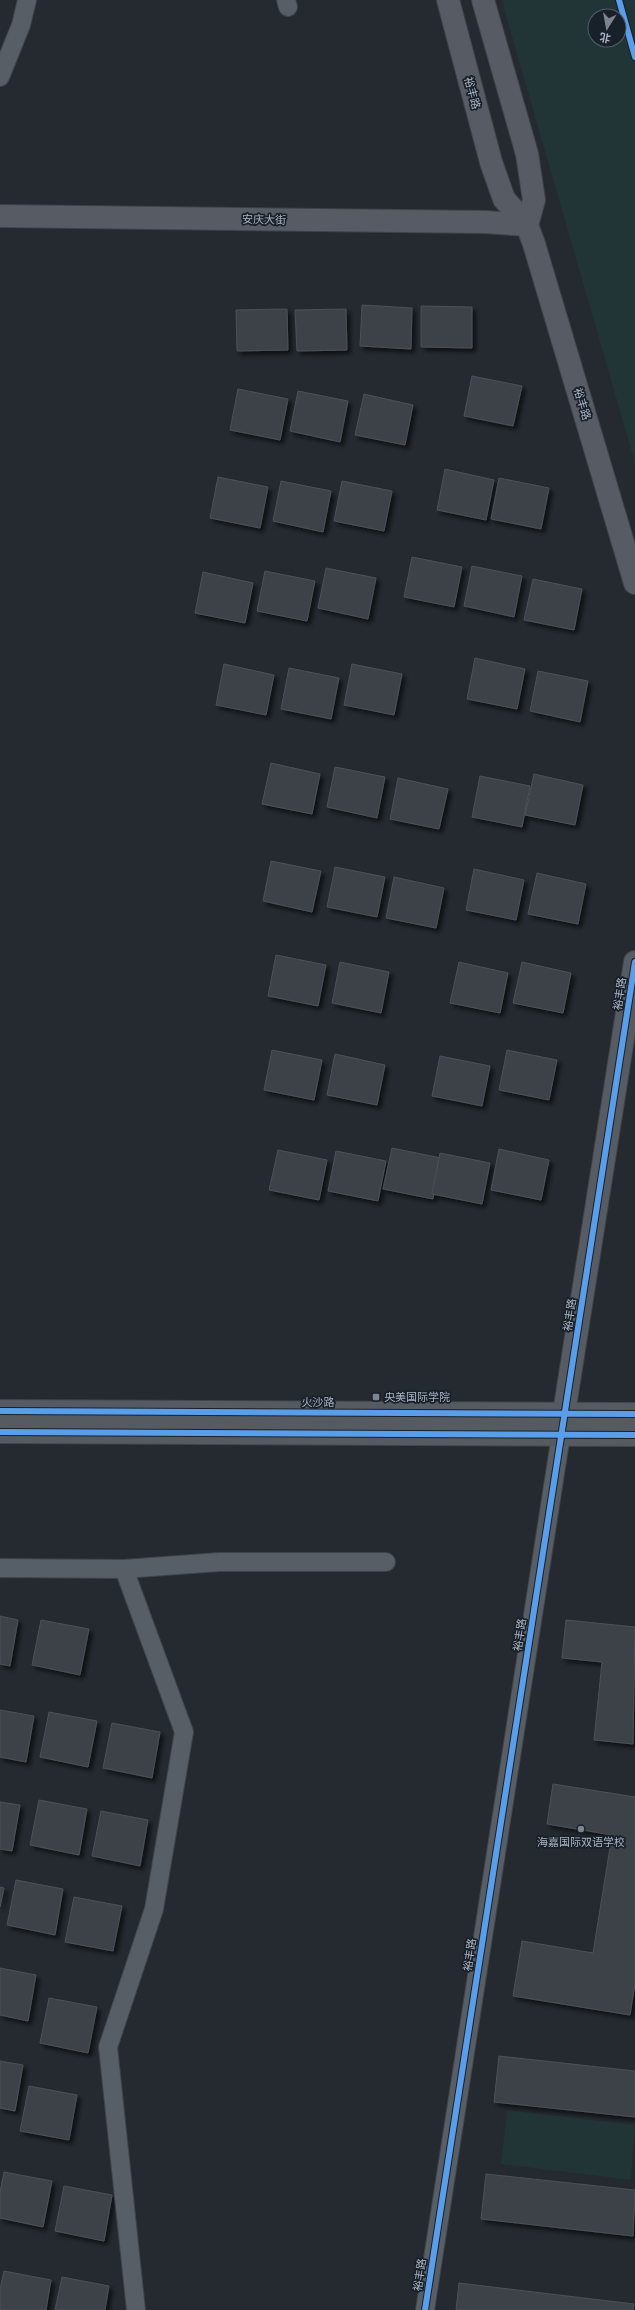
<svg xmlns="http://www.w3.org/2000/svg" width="635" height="2310" viewBox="0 0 635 2310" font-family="Roboto,'Noto Sans SC',sans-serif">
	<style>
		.green { fill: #213436; fill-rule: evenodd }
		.building { fill: #3e4348; stroke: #4b5158; filter: url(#shadow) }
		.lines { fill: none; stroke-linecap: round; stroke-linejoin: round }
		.street-casing { stroke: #404449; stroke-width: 20 }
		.secondary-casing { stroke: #404449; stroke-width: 24 }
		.primary-casing { stroke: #40464d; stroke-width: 24 }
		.street { stroke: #585e66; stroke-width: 18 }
		.secondary { stroke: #575c64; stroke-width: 22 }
		.primary { stroke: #555b61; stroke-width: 22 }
		.cycleway-casing { stroke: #18202a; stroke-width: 8 }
		.cycleway { stroke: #5a9eea; stroke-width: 6 }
		.poi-dot { fill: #7c8490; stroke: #18202a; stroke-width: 1.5 }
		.labels { text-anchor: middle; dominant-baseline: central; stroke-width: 3.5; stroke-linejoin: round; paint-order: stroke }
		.street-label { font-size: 11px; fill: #abb5c3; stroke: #18202a }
		.poi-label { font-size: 11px; fill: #abb5c3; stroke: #18202a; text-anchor: start }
	</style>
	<defs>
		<filter id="shadow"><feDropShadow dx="3.5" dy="3.5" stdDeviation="2" flood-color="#0009"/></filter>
	</defs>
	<rect width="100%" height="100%" fill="#242a30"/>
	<!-- green -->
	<g class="green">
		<path d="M502 0H635V463L506 16ZM595 16H619V40H595Z"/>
		<polygon points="507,2110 635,2125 631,2180 501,2164"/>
	</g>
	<!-- building -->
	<g class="building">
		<polygon points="362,305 412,308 411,349 360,346"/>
		<polygon points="421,306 472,307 472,348 421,347"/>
		<polygon points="287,309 288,350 237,351 236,310"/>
		<polygon points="346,309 347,350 297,351 295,310"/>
		<polygon points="472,376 522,386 513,426 464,416"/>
		<polygon points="238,389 288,399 280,440 230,430"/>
		<polygon points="298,391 348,401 340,442 290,431"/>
		<polygon points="364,394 413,405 405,445 355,435"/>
		<polygon points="445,469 494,480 486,520 437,510"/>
		<polygon points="218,477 268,487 260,528 210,518"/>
		<polygon points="499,478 549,488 541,529 491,519"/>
		<polygon points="281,481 331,491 323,532 273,521"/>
		<polygon points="342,481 392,491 384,531 334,521"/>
		<polygon points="412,557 462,567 454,607 404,597"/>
		<polygon points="472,566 522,576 514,617 464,606"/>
		<polygon points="326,568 376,578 368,619 318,608"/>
		<polygon points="265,571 315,581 307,621 257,611"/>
		<polygon points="203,572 253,583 245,623 195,613"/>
		<polygon points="533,579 582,589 574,630 524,620"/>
		<polygon points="475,658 525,669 517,709 467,699"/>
		<polygon points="224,664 274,675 266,715 216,705"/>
		<polygon points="352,664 402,674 394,715 344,705"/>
		<polygon points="289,668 339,678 331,719 281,709"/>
		<polygon points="538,671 588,681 580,722 530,711"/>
		<polygon points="271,763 320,774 312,814 262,804"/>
		<polygon points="335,767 385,777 377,818 327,807"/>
		<polygon points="534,774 583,785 575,825 525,815"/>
		<polygon points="480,776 530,786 522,827 472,817"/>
		<polygon points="398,778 448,789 439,829 390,819"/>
		<polygon points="271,861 321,871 312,912 263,901"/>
		<polygon points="335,867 385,877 377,917 327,907"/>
		<polygon points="474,869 524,880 516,920 466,910"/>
		<polygon points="537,873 586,884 578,924 528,914"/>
		<polygon points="394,877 444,888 436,928 386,918"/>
		<polygon points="276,955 326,965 318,1006 268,996"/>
		<polygon points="340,962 389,972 381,1013 332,1003"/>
		<polygon points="459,962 508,973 500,1013 450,1003"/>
		<polygon points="522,962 571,973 563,1013 513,1003"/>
		<polygon points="272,1050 322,1060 314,1100 264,1090"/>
		<polygon points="507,1050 557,1060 549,1100 499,1090"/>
		<polygon points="335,1054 385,1065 377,1105 327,1095"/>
		<polygon points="440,1056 490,1066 482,1106 432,1096"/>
		<polygon points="392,1148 441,1158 433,1199 383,1189"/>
		<polygon points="499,1149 549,1160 541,1200 491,1190"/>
		<polygon points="278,1150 327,1160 319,1200 269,1190"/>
		<polygon points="336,1151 386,1161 378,1201 328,1191"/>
		<polygon points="440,1153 490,1163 482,1204 432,1194"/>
		<polygon points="0,1616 18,1620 10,1666 0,1664"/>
		<polygon points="41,1620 89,1629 80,1675 32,1665"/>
		<polygon points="566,1620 635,1627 633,1744 594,1740 602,1662 562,1658"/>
		<polygon points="0,1710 34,1716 26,1762 0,1757"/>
		<polygon points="49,1712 97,1721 88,1767 40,1757"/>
		<polygon points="112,1723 160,1732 152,1778 103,1768"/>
		<polygon points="553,1784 635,1797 635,1983 630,2015 513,1996 522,1941 593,1953 612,1835 547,1824"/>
		<polygon points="39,1800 87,1809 79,1855 30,1845"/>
		<polygon points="0,1802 20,1805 12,1851 0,1849"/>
		<polygon points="101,1811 148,1820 140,1866 92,1856"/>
		<polygon points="16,1880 63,1889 55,1935 7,1925"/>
		<polygon points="0,1887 4,1888 0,1907"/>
		<polygon points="74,1897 122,1906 113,1951 65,1942"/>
		<polygon points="0,1968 36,1975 28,2021 0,2015"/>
		<polygon points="49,1998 97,2007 88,2053 40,2043"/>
		<polygon points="499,2056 635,2071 635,2117 494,2102"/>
		<polygon points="0,2061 23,2065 15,2111 0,2108"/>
		<polygon points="29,2086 77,2095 69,2140 20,2131"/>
		<polygon points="4,2172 52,2181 43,2227 0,2218 0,2192"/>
		<polygon points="486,2174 635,2190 633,2236 481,2219"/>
		<polygon points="64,2186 112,2195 104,2241 55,2231"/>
		<polygon points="4,2271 51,2280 46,2310 0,2310 0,2289"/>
		<polygon points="62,2277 109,2286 105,2310 55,2310"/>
		<polygon points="459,2283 634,2304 633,2310 456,2310"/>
	</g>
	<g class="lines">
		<!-- street casing -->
		<g class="street-casing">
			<g id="street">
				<polyline points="286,0 288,7"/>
				<polyline points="0,77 21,25 27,0"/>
				<polyline points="0,1568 124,1569 184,1732 154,1909 108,2047 136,2310"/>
				<polyline points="124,1569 219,1562 386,1562"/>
				<polyline points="425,2310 563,1422"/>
			</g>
		</g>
		<!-- secondary casing -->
		<g class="secondary-casing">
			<g id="secondary">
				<polyline points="448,0 491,162 504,199 527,225 534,244 635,583"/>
				<polyline points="483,0 527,154 534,200 527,225"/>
				<polyline points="0,216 485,222 527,225"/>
				<polyline points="564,1413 635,962"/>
			</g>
		</g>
		<!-- primary casing -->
		<g class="primary-casing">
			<g id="primary">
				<polyline points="0,1411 635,1414"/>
				<polyline points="0,1432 635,1435"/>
			</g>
		</g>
		<!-- street -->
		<use href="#street" class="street"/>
		<!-- secondary -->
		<use href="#secondary" class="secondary"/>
		<!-- primary -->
		<use href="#primary" class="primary"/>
		<!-- cycleway casing -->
		<g class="cycleway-casing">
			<g id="cycleway">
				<polyline points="619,0 635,57"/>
				<polyline points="0,1411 635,1414"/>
				<polyline points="0,1432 635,1435"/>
				<polyline points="425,2310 635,962"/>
			</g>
		</g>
		<!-- cycleway -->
		<use href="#cycleway" class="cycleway"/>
	</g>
	<!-- markers -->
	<g class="poi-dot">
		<rect x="372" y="1393" width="8" height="8" rx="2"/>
		<circle cx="581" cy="1829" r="4"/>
	</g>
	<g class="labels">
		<!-- street labels -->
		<g class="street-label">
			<text transform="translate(472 93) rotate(75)">裕丰路</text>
			<text transform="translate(264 220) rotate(1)">安庆大街</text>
			<text transform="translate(582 404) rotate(73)">裕丰路</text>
			<text transform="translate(620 994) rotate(-81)">裕丰路</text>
			<text transform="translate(570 1315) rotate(-81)">裕丰路</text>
			<text x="318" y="1402">火沙路</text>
			<text transform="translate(520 1635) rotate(-81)">裕丰路</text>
			<text transform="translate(470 1955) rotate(-81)">裕丰路</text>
			<text transform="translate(420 2275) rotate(-81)">裕丰路</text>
		</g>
		<!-- poi labels -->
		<g class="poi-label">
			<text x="384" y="1397">央美国际学院</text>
			<text x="581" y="1842" text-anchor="middle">海嘉国际双语学校</text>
		</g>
	</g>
	<!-- north arrow -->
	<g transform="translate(607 28) rotate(191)"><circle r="19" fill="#18202a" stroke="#535c67"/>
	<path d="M0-3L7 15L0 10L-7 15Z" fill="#7c8490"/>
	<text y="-6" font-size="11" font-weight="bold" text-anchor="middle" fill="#abb5c3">北</text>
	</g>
</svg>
